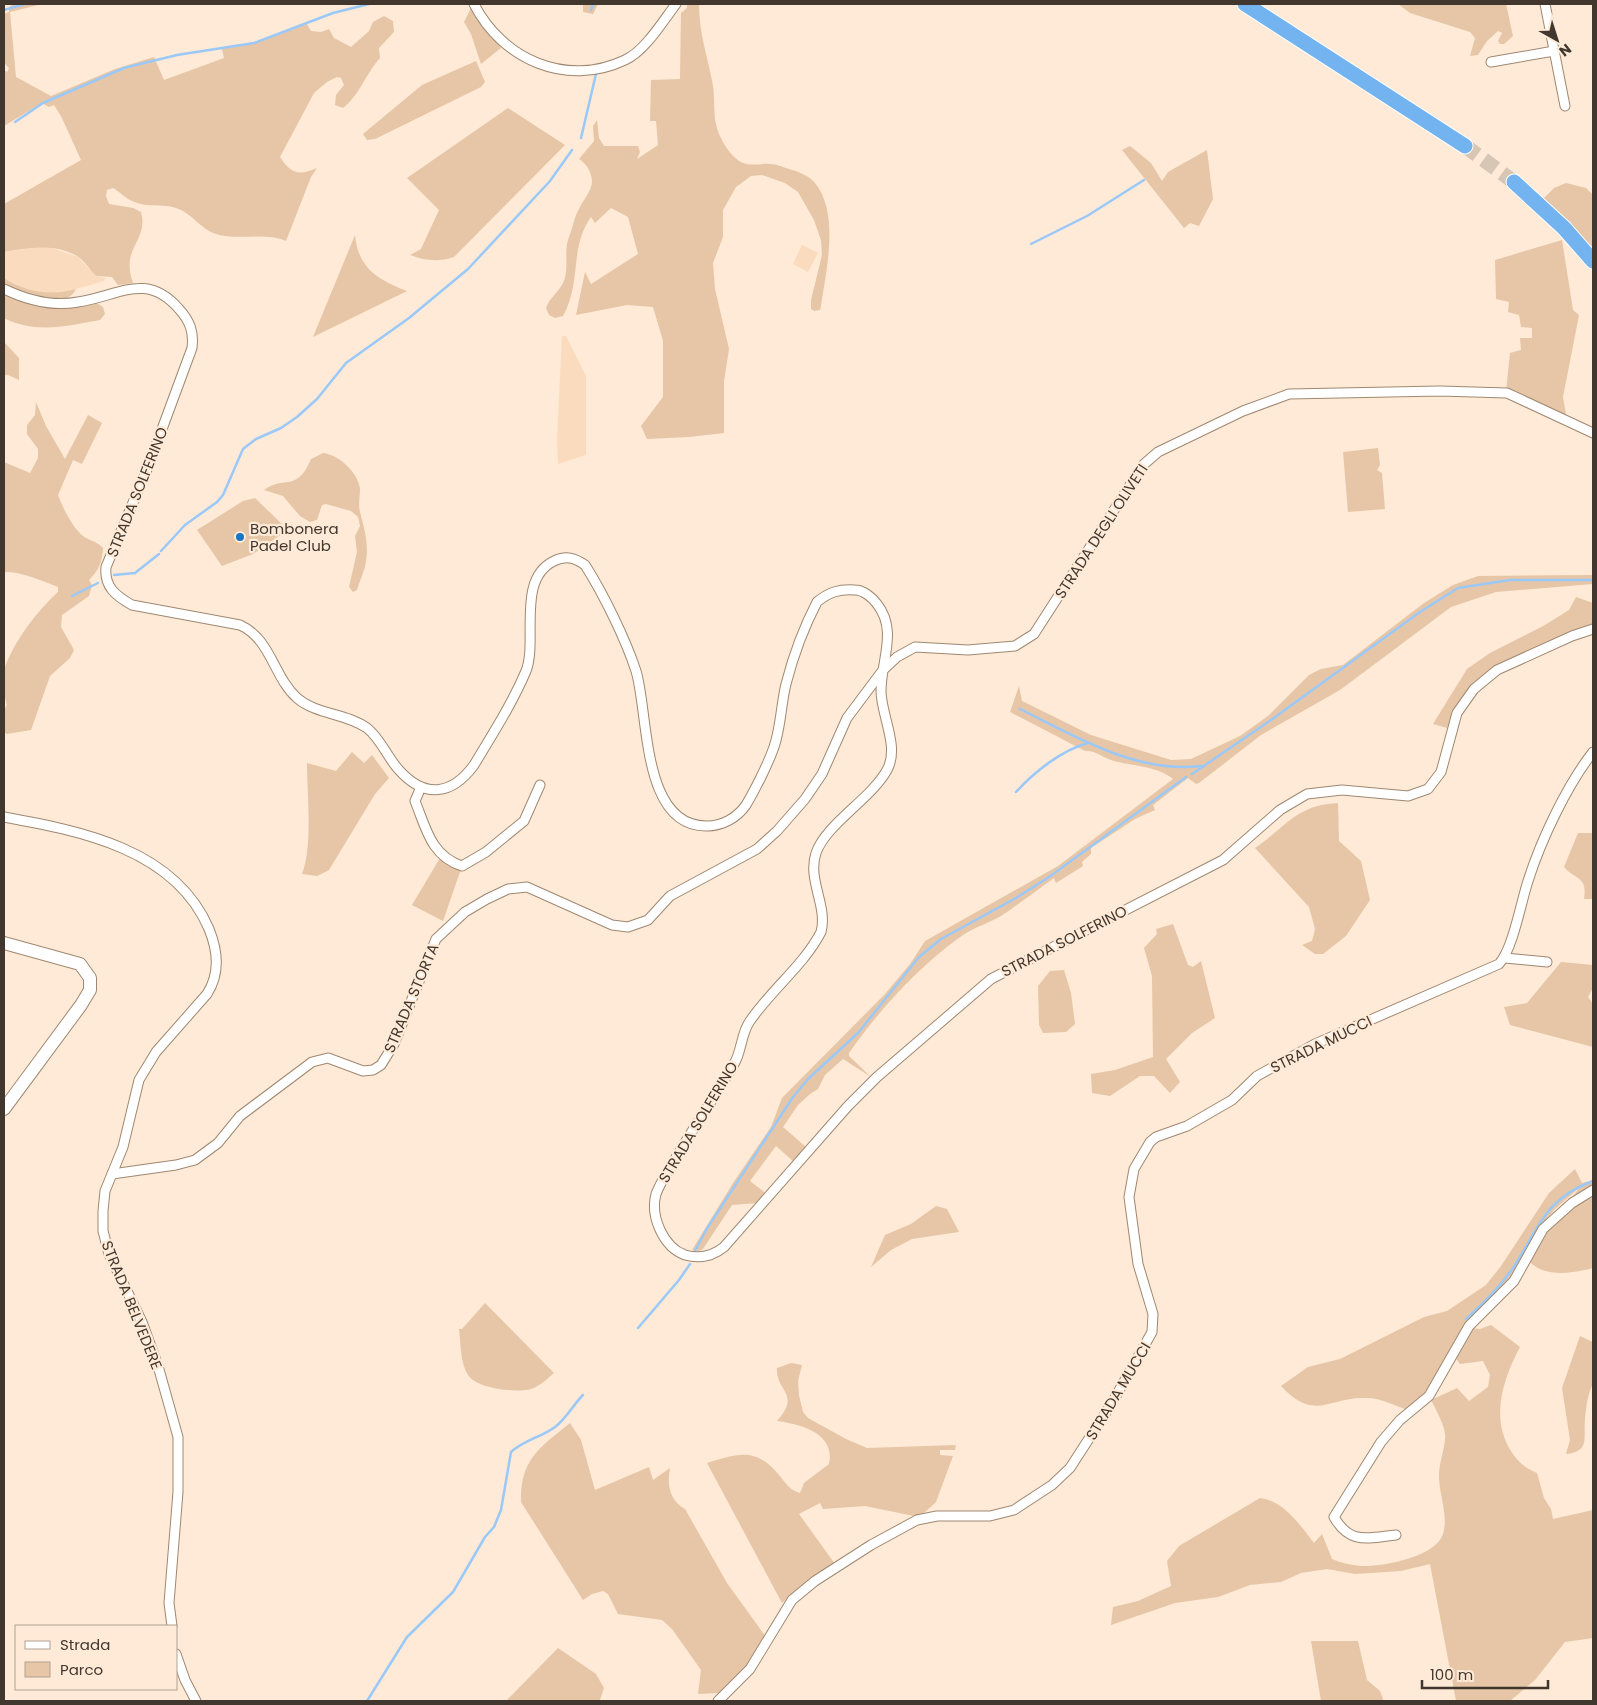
<svg xmlns="http://www.w3.org/2000/svg" width="1597" height="1705" viewBox="0 0 1597 1705" font-family="Poppins,sans-serif">
	<style>
		.built { fill: #fbdbbd }
		.green { fill: #e6c6a6 }
		.lines { fill: none; stroke-linecap: round; stroke-linejoin: round }
		.stream { stroke: #9ac9f9; stroke-width: 2.5 }
		.trunk-tunnel { stroke: #d8c6b4; stroke-width: 15; stroke-dasharray: 15 8; stroke-linecap: butt }
		.minor-casing { stroke: #9f8871; stroke-width: 11 }
		.secondary-casing { stroke: #9f8871; stroke-width: 14 }
		.trunk-casing { stroke: #fff; stroke-width: 17 }
		.minor { stroke: #fff; stroke-width: 9 }
		.secondary { stroke: #fff; stroke-width: 12 }
		.trunk { stroke: #72b3f0; stroke-width: 15 }
		.poi-dot { fill: #1676c2; stroke: #feead6; stroke-width: 2 }
		.labels { text-anchor: middle; dominant-baseline: central; stroke-width: 4.5; stroke-linejoin: round; paint-order: stroke }
		.street-label { font-size: 15px; fill: #41372e; stroke: #feead6 }
		.poi-label { font-size: 15px; fill: #41372e; stroke: #feead6; text-anchor: start }
	</style>
	<rect width="100%" height="100%" fill="#feead6"/>
	<!-- built -->
	<g class="built">
		<polygon points="802,245 818,253 808,272 793,264"/>
		<polygon points="46,246 78,257 96,276 105,278 104,281 69,291 45,293 20,287 4,278 4,252"/>
		<polygon points="562,336 566,336 586,376 586,455 558,464 557,439"/>
	</g>
	<!-- green -->
	<g class="green">
		<path d="M14 4H42L10 12 16 77 51 96 115 69 154 57 164 80 224 58 222 49 255 43 307 24 311 31 321 32 329 29 334 38 351 47 369 31 373 22 384 16 393 21 394 32 379 48 380 58C366 73 360 95 343 108L335 105 336 95 344 85 341 78 337 77 327 82 314 93 280 157C291 174 299 176 317 168L311 177 286 241C264 231 236 242 213 233 201 228 193 216 181 210 166 202 148 209 132 201 125 198 120 192 113 188L107 190 106 196 109 204 133 208 141 212C149 241 120 247 133 283L118 285 112 277 96 276C90 270 84 260 77 256 54 243 28 248 4 252V204L81 160 61 116 54 105 49 107 42 103 4 126V70L7 72 9 68 4 63V14L9 12V7Z"/>
		<polygon points="583,4 598,4 593,14 583,12"/>
		<path d="M687 4H699C699 35 708 57 713 86 715 100 713 115 717 128 720 139 730 156 741 162 750 167 760 163 770 164 776 164 783 167 789 169 797 171 810 176 815 183 840 214 826 271 821 306L820 310 814 311 811 309V300L822 255 821 240 814 220 798 192 785 183 762 175 751 176 736 187 723 210V237L713 263 715 289 729 349 724 381V433L689 437 647 439 641 426 663 397V341L653 307 627 305 576 315 585 272 591 284 638 254 628 217 611 208 595 223 591 217C569 248 582 282 563 316L555 318 549 315 546 308C550 297 558 293 563 283 570 269 563 251 569 237 573 228 574 217 579 209 583 200 592 191 592 181 592 173 586 163 579 159L594 141 593 126 597 120 599 138 604 146H638L640 152 637 159 658 145 656 121H650L651 80 680 79 681 13 687 8Z"/>
		<polygon points="1398,4 1506,4 1513,36 1504,44 1500,44 1498,41 1502,33 1498,31 1487,41 1478,55 1470,56 1475,38 1470,32 1410,13"/>
		<polygon points="472,6 501,48 481,64 471,34 464,22"/>
		<polygon points="476,61 485,82 481,87 375,139 367,140 363,134 422,85"/>
		<path d="M508 108 565 145 454 257C438 262 426 261 410 255L421 249 439 210 407 178Z"/>
		<polygon points="1130,146 1151,163 1162,181 1168,172 1207,150 1213,199 1199,226 1190,223 1184,228 1122,150"/>
		<polygon points="1566,183 1586,188 1593,195 1593,248 1543,199 1554,188"/>
		<path d="M355 235C358 268 378 280 407 291L313 337Z"/>
		<polygon points="1562,240 1573,310 1579,315 1563,397 1566,415 1506,391 1510,353 1521,350 1520,338 1532,338 1532,328 1521,327 1519,315 1508,312 1509,302 1496,299 1495,260"/>
		<path d="M4 278C25 292 51 296 76 289 64 313 21 294 4 286Z"/>
		<path d="M4 293C33 309 63 309 95 302L103 307 105 314 100 320C67 326 35 334 4 318Z"/>
		<polygon points="4,342 19,358 19,380 8,375 4,375"/>
		<path d="M36 402 46 426 65 459 88 415 102 423 82 464 73 460 58 495C63 508 72 527 83 536 90 541 97 541 103 548 102 562 99 570 89 580L92 585 89 596 62 615 61 627 74 650 70 658 50 676 31 730 7 734 4 732V710L7 705C4 694 0 678 5 667 15 640 37 611 58 592V587C40 580 23 572 4 572V462L30 473 38 458V449L27 434V425L35 415Z"/>
		<polygon points="1378,448 1380,465 1377,470 1382,473 1385,509 1348,512 1343,452"/>
		<path d="M323 453C339 455 358 472 360 489 360 496 358 504 360 512 364 528 369 543 366 561 365 570 360 580 357 590L353 592 349 587 357 552 355 536 360 526 358 517 351 511 326 504 322 505 317 520 310 522 300 516 283 496 264 490C284 475 297 493 311 459Z"/>
		<polygon points="255,498 288,530 253,554 222,566 197,530 243,501"/>
		<path d="M1593 575V584L1496 592 1451 607 1340 690 1261 735 1199 783 1196 784 1188 778 1153 805 1155 810 1135 819 1091 848V854L1082 862 1083 866 1056 883 1054 878C1036 891 1019 904 1001 916 989 923 975 927 963 935 920 965 879 1010 849 1053V1056L871 1077 843 1059 825 1075 818 1089 810 1094 798 1105 783 1127 806 1147 794 1162 776 1146 750 1181 767 1194 757 1203 732 1205 703 1249 699 1251 692 1250 733 1183 771 1127 782 1098 885 994 910 964 925 941 1058 866 1173 779C1157 766 1133 766 1114 761 1103 758 1096 750 1085 751L1010 712 1019 686 1022 701 1091 735 1171 760 1191 759 1240 736 1268 716 1309 675 1321 669 1343 665 1424 603 1453 585 1478 576Z"/>
		<path d="M1576 597 1593 603V628C1556 643 1485 663 1462 697 1456 706 1452 718 1447 728L1433 724 1467 669 1490 653 1545 625 1569 610Z"/>
		<path d="M352 752 364 763 372 755 389 778 375 794 329 870 317 876 302 874C313 847 307 793 307 763L336 771Z"/>
		<path d="M1338 803 1339 841 1361 861 1370 900 1346 936 1323 954H1315L1302 945 1312 941 1315 929 1309 907 1255 848C1286 827 1296 805 1338 803Z"/>
		<path d="M1578 833H1593V899H1584C1588 876 1575 880 1564 867Z"/>
		<polygon points="440,858 461,869 443,921 412,905"/>
		<polygon points="1173,924 1188,965 1193,967 1201,961 1215,1018 1192,1033 1166,1059 1180,1082 1170,1093 1154,1076 1140,1076 1110,1096 1092,1093 1091,1074 1115,1070 1153,1057 1152,976 1144,948 1157,934 1156,929"/>
		<polygon points="1561,962 1593,965 1593,988 1588,997 1593,1004 1593,1047 1510,1025 1504,1007 1527,1003"/>
		<polygon points="1064,970 1071,993 1075,1024 1066,1032 1043,1033 1039,1025 1038,986 1050,971"/>
		<path d="M1575 1169 1582 1183 1593 1180V1268C1574 1273 1545 1278 1530 1262L1533 1251 1579 1188 1555 1209 1538 1230 1518 1267 1507 1284 1485 1306 1427 1396 1408 1410C1395 1406 1381 1398 1367 1398 1328 1396 1316 1423 1281 1386L1308 1367 1340 1359 1424 1317 1447 1311 1486 1285 1501 1266 1549 1193Z"/>
		<polygon points="936,1206 947,1209 959,1232 912,1239 891,1250 871,1267 885,1235 911,1224"/>
		<path d="M485 1303 554 1373C547 1379 540 1386 531 1389 517 1393 477 1389 468 1375 460 1362 461 1344 459 1329H462Z"/>
		<path d="M1491 1325 1520 1347C1503 1379 1490 1418 1511 1451 1517 1461 1526 1469 1537 1473L1544 1498 1551 1509 1553 1519 1593 1510V1638L1565 1642 1535 1680 1510 1701H1456L1430 1564 1401 1571 1355 1574 1327 1569 1301 1573 1281 1582 1250 1585 1218 1597 1175 1603 1111 1625 1113 1607 1138 1601 1171 1586 1167 1561 1179 1546 1260 1498C1284 1501 1300 1525 1314 1543L1322 1534 1332 1559C1341 1563 1351 1565 1361 1566 1382 1567 1436 1557 1443 1534 1449 1514 1438 1493 1439 1473 1440 1461 1444 1451 1445 1439 1447 1429 1436 1410 1431 1400L1457 1388 1469 1401 1488 1387 1490 1375 1483 1361 1460 1364 1455 1357 1471 1328 1480 1329Z"/>
		<path d="M1580 1336 1593 1342V1384C1588 1393 1586 1407 1585 1419 1583 1436 1591 1452 1566 1454L1570 1440 1562 1388Z"/>
		<path d="M791 1363 802 1365 798 1381 799 1395 803 1412 808 1418 846 1439 867 1448 956 1445 955 1450H940V1455L953 1456 936 1502 924 1513 914 1516 865 1506 823 1509 820 1503 799 1514 835 1564 805 1583 782 1603 707 1463C739 1453 756 1447 780 1476 786 1484 790 1490 800 1493L804 1483 829 1464C836 1433 800 1424 777 1421 802 1393 775 1391 777 1368Z"/>
		<path d="M570 1423 581 1440 595 1490 649 1467 653 1480 670 1468C667 1485 669 1500 685 1509L727 1583 766 1637 748 1666 720 1693 698 1694 701 1670 672 1629 662 1620 618 1614 608 1594 603 1591 592 1594 583 1600 521 1502C520 1460 539 1448 570 1423Z"/>
		<polygon points="1311,1641 1358,1641 1367,1680 1380,1691 1383,1699 1382,1701 1321,1701"/>
		<polygon points="558,1648 596,1674 604,1688 600,1700 506,1701"/>
	</g>
	<g class="lines">
		<!-- stream -->
		<g class="stream">
			<polyline points="4,10 25,4"/>
			<polyline points="591,10 593,4"/>
			<polyline points="15,122 43,103 124,68 177,55 254,43 333,13 369,4"/>
			<polyline points="581,138 596,74"/>
			<polyline points="1031,244 1087,216 1144,180"/>
			<polyline points="161,551 185,525 217,502 223,495 243,449 256,439 281,428 297,417 317,399 346,363 409,318 468,269 550,181 572,150"/>
			<polyline points="114,575 135,573 159,554"/>
			<polyline points="72,596 98,583"/>
			<path d="M1020 709C1075 736 1137 774 1201 766"/>
			<polyline points="1192,774 1271,720 1420,612 1458,588 1510,580 1593,580"/>
			<path d="M1016 792C1034 772 1062 750 1088 743"/>
			<polyline points="695,1251 706,1230 793,1097 808,1079 858,1033 919,957 941,939 1016,898 1049,877 1186,777"/>
			<path d="M1466 1319C1484 1303 1502 1285 1515 1265 1539 1227 1546 1198 1593 1181"/>
			<polyline points="638,1328 679,1280 690,1264"/>
			<path d="M367 1701 407 1637 453 1592 485 1537 494 1527 501 1510 511 1452C524 1440 542 1437 555 1427 566 1419 573 1405 583 1395"/>
		</g>
		<!-- trunk-tunnel -->
		<polyline class="trunk-tunnel" points="1465,146 1514,182"/>
		<!-- minor casing -->
		<g class="minor-casing">
			<g id="minor">
				<path d="M474 4C502 59 566 88 625 60 645 51 663 21 676 4"/>
				<polyline points="1545,4 1565,106"/>
				<polyline points="1491,62 1554,51"/>
				<path d="M4 289C27 300 52 307 78 302 119 296 146 271 179 309 190 321 194 332 192 348L148 467 106 567C104 587 116 596 132 605L240 625C271 639 273 676 297 698 317 715 346 713 367 728 381 739 387 757 399 770 425 799 452 795 474 765 492 735 512 704 526 671 538 641 516 579 554 561 566 555 575 558 585 565 603 593 626 640 636 671 649 714 641 827 707 826 722 826 737 818 746 805 755 790 768 764 774 747 781 727 781 704 786 684 793 657 804 627 817 602 829 592 839 589 855 590 863 590 872 597 877 604 898 630 881 661 881 691 881 715 900 747 887 770 871 799 826 824 816 853 807 880 828 906 821 932 804 965 771 990 750 1021 741 1033 742 1051 734 1064 715 1097 693 1128 674 1161 668 1171 660 1183 656 1194 650 1216 663 1247 685 1255 700 1259 713 1256 724 1247L848 1106 877 1077 991 979 1223 860 1280 810 1307 794 1342 790 1408 796 1428 789 1441 772 1457 713 1474 689 1497 670 1572 636 1593 629"/>
				<path d="M421 787 415 801C426 828 431 856 462 866L486 852 524 821 540 785"/>
				<path d="M4 817C81 831 175 849 209 929 218 951 220 974 207 994L156 1052 139 1080 123 1147 105 1191 103 1211V1231L109 1254 142 1322 158 1366 178 1437V1492L169 1603 172 1626"/>
				<polyline points="1505,958 1547,962"/>
				<polyline points="112,1174 176,1165 195,1160 218,1143 240,1116 312,1062 328,1058 363,1071 373,1070 381,1065 394,1044 436,939 465,912 487,899 508,889 527,887 612,925 628,927 648,920 670,896 757,849 777,831 805,799 822,774 847,718 883,670 897,657 915,647 968,650 1015,646 1034,634 1143,465 1158,452 1243,411 1289,394 1440,391 1507,393 1593,433"/>
				<path d="M1396 1535C1368 1538 1350 1545 1334 1517L1381 1442 1400 1420 1429 1396 1469 1326 1514 1281 1543 1229 1572 1203 1593 1190"/>
				<polyline points="176,1654 185,1680 196,1701"/>
				<path d="M718 1701 750 1669 792 1600 815 1581 871 1545 917 1520 937 1516H990L1014 1510 1052 1485 1070 1468 1112 1403 1152 1332 1153 1314 1138 1264 1129 1197 1134 1169 1150 1142 1156 1137 1187 1126 1232 1100 1257 1076 1315 1044 1499 964C1513 949 1521 902 1528 881 1541 840 1567 785 1593 752"/>
			</g>
		</g>
		<!-- secondary casing -->
		<g class="secondary-casing">
			<polyline id="secondary" points="4,943 80,964 90,978 90,990 81,1005 4,1109"/>
		</g>
		<!-- trunk casing -->
		<g class="trunk-casing">
			<g id="trunk">
				<polyline points="1245,4 1465,146"/>
				<polyline points="1514,182 1564,228 1593,261"/>
			</g>
		</g>
		<!-- minor -->
		<use href="#minor" class="minor"/>
		<!-- secondary -->
		<use href="#secondary" class="secondary"/>
		<!-- trunk -->
		<use href="#trunk" class="trunk"/>
	</g>
	<!-- markers -->
	<circle class="poi-dot" cx="240" cy="537" r="5"/>
	<g class="labels">
		<!-- street labels -->
		<g class="street-label">
			<text transform="translate(137 492) rotate(-68)">STRADA SOLFERINO</text>
			<text transform="translate(1101 531) rotate(-57)">STRADA DEGLI OLIVETI</text>
			<text transform="translate(1064 941) rotate(-27)">STRADA SOLFERINO</text>
			<text transform="translate(411 998) rotate(-67)">STRADA STORTA</text>
			<text transform="translate(1321 1044) rotate(-26)">STRADA MUCCI</text>
			<text transform="translate(698 1122) rotate(-59)">STRADA SOLFERINO</text>
			<text transform="translate(132 1305) rotate(68)">STRADA BELVEDERE</text>
			<text transform="translate(1118 1391) rotate(-59)">STRADA MUCCI</text>
		</g>
		<!-- poi labels -->
		<g class="poi-label">
			<text x="250" y="528">Bombonera<tspan x="250" dy="17">Padel Club</tspan></text>
		</g>
	</g>
	<!-- border -->
	<rect width="1597" height="1705" fill="none" stroke="#41372e" stroke-width="10"/>
	<!-- legend -->
	<rect x="15" y="1625" width="162" height="65" fill="#feead6" stroke="#b2a293"/>
	<rect x="25" y="1641" width="25" height="8" fill="#ffffff" stroke="#b2a293"/>
	<text x="60" y="1650" font-size="15" fill="#41372e">Strada</text>
	<rect x="25" y="1662" width="25" height="15" fill="#e6c6a6" stroke="#b2a293"/>
	<text x="60" y="1675" font-size="15" fill="#41372e">Parco</text>
	<!-- north arrow -->
	<g transform="translate(1557 40) rotate(141)" stroke="#feead6" stroke-width="4" paint-order="stroke">
	<path d="M0-4L9 19L0 12L-9 19Z" fill="#41372e"/>
	<text y="-8" font-size="14" font-weight="bold" text-anchor="middle" fill="#41372e">N</text>
	</g>
	<!-- scale -->
	<path d="M1422 1680v8h126v-8" fill="none" stroke="#41372e" stroke-width="2.5"/>
	<text x="1430" y="1680" font-size="15" fill="#41372e" stroke="#feead6" stroke-width="4" paint-order="stroke">100 m</text>
</svg>
